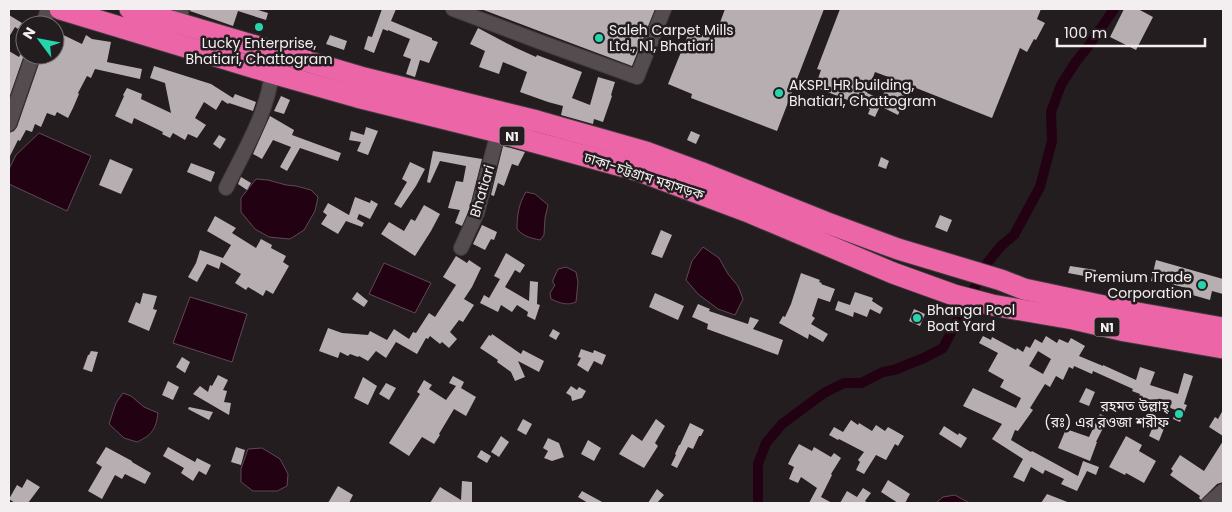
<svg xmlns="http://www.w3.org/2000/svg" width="1232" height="512" viewBox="0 0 1232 512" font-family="Poppins,'Noto Sans Bengali',sans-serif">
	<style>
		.water { fill: #220112; stroke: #614855 }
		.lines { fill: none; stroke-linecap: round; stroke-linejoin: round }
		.canal { stroke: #220112; stroke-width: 10 }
		.building { fill: #b7aeb2; fill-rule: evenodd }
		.minor-casing { stroke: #3f3a3c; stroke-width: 16 }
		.highway-casing { stroke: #3f3a3c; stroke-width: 23 }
		.minor { stroke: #544c4f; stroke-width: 14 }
		.highway { stroke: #ec66a7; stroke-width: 21 }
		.poi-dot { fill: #25d5ae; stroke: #231d1f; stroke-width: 2 }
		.labels { text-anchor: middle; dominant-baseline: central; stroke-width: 5; stroke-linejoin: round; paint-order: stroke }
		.shield { fill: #231d1f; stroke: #b5b0b1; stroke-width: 1 }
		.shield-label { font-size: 12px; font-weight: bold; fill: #f3eff0 }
		.poi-label { font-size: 14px; fill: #f3eff0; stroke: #231d1f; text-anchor: start }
		.street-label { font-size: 14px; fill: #f3eff0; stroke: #231d1f }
	</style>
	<rect width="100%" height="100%" fill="#231d1f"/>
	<!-- water -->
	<g class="water">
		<polygon points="39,133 91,156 67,211 9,184 9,169 16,155"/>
		<polygon points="256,179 268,180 286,185 296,186 311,190 318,197 315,211 304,230 290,239 269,237 255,229 241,212 241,198"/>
		<path d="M526 192 535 194 548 205 545 218 544 235 540 240C530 238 523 236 517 229 517 215 519 203 526 192Z"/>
		<polygon points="703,247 719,258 728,274 738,286 743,299 735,315 718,309 698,294 686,280 692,261"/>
		<polygon points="384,263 431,283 415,313 369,294"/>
		<path d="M566 267 576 272 578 282 576 302C567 306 560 303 551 299L550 293 555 285 553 283V280L558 269Z"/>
		<polygon points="190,297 247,314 232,362 173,343"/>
		<path d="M123 393 131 396 144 407 158 413C156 429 152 435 137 442L124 438 109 424 116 403Z"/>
		<polygon points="262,448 280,459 288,474 287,486 277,491 253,491 241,482 241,469 248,449"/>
		<polygon points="955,495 969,503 936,503 943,497"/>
	</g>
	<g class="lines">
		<!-- canal -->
		<polyline class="canal" points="758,503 758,464 766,443 782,424 824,393 844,383 861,383 883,372 894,370 924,358 943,348 988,262 1001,246 1014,235 1040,187 1052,141 1051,112 1061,85 1075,63 1090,44 1114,9"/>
	</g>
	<!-- building -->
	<g class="building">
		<polygon points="191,9 255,9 268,13 266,20 238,11 233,26 190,11"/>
		<polygon points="382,9 396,9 391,21 432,38 432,40 438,42 429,63 420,60 415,77 406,74 411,59 403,56 410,39 388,30 388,31 383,29 374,53 364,49 368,36 372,37"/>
		<polygon points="481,9 655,9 632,66 576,45"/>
		<polygon points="725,9 824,9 777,131 691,98 692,94 668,84 690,30 714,39"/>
		<path d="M840 9H1041L1037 19 1045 23 1036 40 1034 39 1027 52 1020 48 992 118 911 86 898 115 880 106 875 117 868 114 870 109 815 87 821 70 817 69ZM875 72 891 78 881 99 867 93Z"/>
		<polygon points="1124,9 1138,9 1153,17 1136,50 1110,37"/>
		<polygon points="9,15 22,23 18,29 15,27 9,37"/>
		<polygon points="478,28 514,47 536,57 537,55 582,72 572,98 590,105 598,77 615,82 611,95 612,96 603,122 594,119 593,124 561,115 563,106 548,102 520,92 527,72 503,62 499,74 479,67 485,51 470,44"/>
		<polygon points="55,31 82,44 86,35 92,39 111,42 107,62 142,69 140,79 95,69 91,78 87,76 78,93 79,94 73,108 68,118 57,112 55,116 47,113 41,127 35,124 32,132 26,130 20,141 18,140 9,158 9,133 14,131 17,127 42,55 55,55"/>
		<polygon points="330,35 347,41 344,50 326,44"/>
		<polygon points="9,51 19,57 20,55 24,55 9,98"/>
		<polygon points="154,66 211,84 233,98 235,94 256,102 253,111 229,103 228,104 222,100 216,110 204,102 195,118 206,125 197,138 188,134 185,140 173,133 170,138 162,134 163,132 134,118 132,124 115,116 124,96 123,95 127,88 142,94 141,99 171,113 165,83 150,78"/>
		<polygon points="281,96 290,100 284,114 274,111"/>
		<polygon points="270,116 294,130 292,135 341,153 338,161 300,148 287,171 280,167 291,147 273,140 262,159 253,154"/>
		<polygon points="366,127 378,131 368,155 357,151 361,142 349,140 351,131 364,135"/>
		<polygon points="691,131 700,135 696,144 687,140"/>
		<polygon points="219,135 226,139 220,149 213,144"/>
		<polygon points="503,146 525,152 518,166 512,164 504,186 498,183 494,196 491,195"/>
		<polygon points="433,151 482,159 469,210 462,226 455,223 460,210 448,208 456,181 463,182 466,166 440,161 430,183 427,182"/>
		<polygon points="881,157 889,161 886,169 878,166"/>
		<polygon points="110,159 133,169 121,194 99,185"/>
		<polygon points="410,162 425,169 416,186 401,208 394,204 407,182 402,179"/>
		<polygon points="191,163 215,172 211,182 187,172"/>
		<polygon points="241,177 251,183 247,190 238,184"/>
		<polygon points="355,197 370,203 371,200 378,204 370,219 359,214 357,219 364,223 362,227 346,221 338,234 321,224 327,215 323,212 328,203 349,215"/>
		<polygon points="424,205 440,214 431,231 415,256 381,234 389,222 404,231 411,219 415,221"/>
		<polygon points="940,215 952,220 947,232 935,227"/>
		<polygon points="215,216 236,228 232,233 256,248 261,239 272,245 271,248 286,256 283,262 289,266 273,294 266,290 263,296 248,287 246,290 235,283 241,274 221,262 219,269 207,264 197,282 188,277 196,263 200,250 223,258 231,245 207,231"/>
		<polygon points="482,225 497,232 494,240 491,239 485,250 473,244"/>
		<polygon points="661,230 672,235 662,258 651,254"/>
		<polygon points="506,253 525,265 520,273 515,270 505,287 529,301 530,281 538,282 537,304 540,305 535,320 527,316 528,312 517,305 512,312 501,305 498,312 480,303 484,295 489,298 500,279 494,276"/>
		<polygon points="456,256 467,263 469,260 481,268 472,287 464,299 474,305 463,322 459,320 450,332 457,339 449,348 442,342 440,344 430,336 428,339 426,338 417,354 396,342 386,358 376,351 368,361 359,356 358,357 350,354 348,356 340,352 338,358 319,351 328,328 342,333 368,335 370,331 387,340 394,329 409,339 413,332 416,333 429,313 435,317 456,285 443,277"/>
		<polygon points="1156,260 1223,279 1223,294 1212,291 1210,300 1189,294 1190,289 1163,282 1162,284 1151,281"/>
		<polygon points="1070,266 1096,270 1095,278 1068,273"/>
		<polygon points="801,273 820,280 819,282 822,283 821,284 835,289 830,302 818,298 812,316 815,318 811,324 828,334 823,342 809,334 808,339 779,323 783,316 785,317 791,304"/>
		<polygon points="357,292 368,301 364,307 352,299"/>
		<polygon points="855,292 873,298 872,301 883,308 880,314 870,309 867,317 854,312 853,317 835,310 838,301 850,305"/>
		<polygon points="143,293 157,296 153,309 157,310 149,331 128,322 136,302 140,304"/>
		<polygon points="655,293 684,306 678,320 649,307"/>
		<polygon points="698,304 710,309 709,311 748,324 750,317 759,320 753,329 783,340 778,355 707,329 708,324 692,317"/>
		<polygon points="914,309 925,314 920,326 909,321"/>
		<polygon points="553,329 560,333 556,340 549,336"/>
		<polygon points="492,334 521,354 523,350 544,361 539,372 518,361 525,377 515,381 511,372 497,362 498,360 480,348 489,335 491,336"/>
		<path d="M983 336 991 340 992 337 1016 350 1017 348 1023 352 1026 346 1030 348 1035 339 1042 343 1046 336 1057 343 1059 339 1068 343 1071 338 1085 346 1079 356 1103 366V365L1136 380 1140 367 1155 372 1150 385 1178 394 1184 373 1193 376 1184 404 1187 405 1180 422 1173 419 1176 410 1139 397 1140 394 1132 391 1133 389 1093 371 1092 374 1074 366 1073 369 1069 367 1063 380 1056 376 1050 387 1045 384 1030 408 1033 410 1018 431 1015 430 1011 440 1031 452 1032 451 1078 476 1083 461 1099 467 1096 475 1087 471 1077 491 1061 484 1064 479 1045 470 1043 474 1031 467 1024 482 1013 477 1023 459 992 439 1002 424 963 406 973 388 1016 408 1021 398 1000 387 1004 380 988 371 998 353 979 343ZM1038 351 1051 359 1043 374 1029 366Z"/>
		<polygon points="581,349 593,353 594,350 606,355 602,365 594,361 588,372 577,365 581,358 578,357"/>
		<polygon points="91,351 98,352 92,372 83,369 88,355 89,355"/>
		<polygon points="182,357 190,362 185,373 176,367"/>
		<polygon points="218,375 228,380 223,390 227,391 224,402 231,403 229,415 193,394 200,386 208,392 210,385 212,386"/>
		<polygon points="453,376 464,382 461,388 476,397 466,416 454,409 439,434 440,435 434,444 422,437 409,456 389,443 420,394 417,392 424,380 432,385 429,389 446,400 456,386 449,383"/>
		<polygon points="363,377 377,386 368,405 354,398"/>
		<polygon points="168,381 179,387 173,400 162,395"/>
		<polygon points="386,383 396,388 389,400 379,394"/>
		<polygon points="571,386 577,390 579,387 586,391 582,398 572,401 571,396 566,393"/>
		<polygon points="1086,388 1095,392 1089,406 1079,402"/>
		<polygon points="189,407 213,412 209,420 188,409"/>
		<polygon points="1223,410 1223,436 1209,427 1215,417 1218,419"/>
		<polygon points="1100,414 1108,418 1096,442 1097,442 1090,461 1058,448 1066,429 1089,437"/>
		<polygon points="523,419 532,424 526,435 517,430"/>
		<polygon points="656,419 665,426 655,443 658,446 644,468 619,454 632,434 642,441"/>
		<polygon points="851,420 858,425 859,423 872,431 876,425 885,431 888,427 904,436 898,446 895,444 886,460 876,455 864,474 856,470 860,462 858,460 864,452 839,439 838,440 829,435 834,427 843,432"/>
		<polygon points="1155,422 1165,426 1159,441 1149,436"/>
		<polygon points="690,423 704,430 701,436 699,436 693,449 688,447 677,468 671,465 676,455 675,454 679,445 680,445"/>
		<polygon points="944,426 958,435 959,433 967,438 961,448 939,434"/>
		<polygon points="501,436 509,442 499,457 491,452"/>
		<polygon points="1126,436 1142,445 1139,451 1156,461 1144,483 1126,473 1125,475 1109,467"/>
		<polygon points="548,438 559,443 564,457 552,461 544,458 548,451 543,448"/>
		<polygon points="588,440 601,448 594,461 581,454"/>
		<polygon points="1223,441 1223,482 1217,484 1201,500 1199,498 1200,496 1170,475 1173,471 1171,469 1180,455 1204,471"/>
		<polygon points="799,444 812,451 814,447 831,457 834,453 841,458 831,474 832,475 821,497 832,503 809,503 817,488 801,477 798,483 789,479 794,467 788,464 792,456"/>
		<polygon points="106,447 132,461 132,462 151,473 145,484 125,474 122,479 115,475 102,499 88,491 102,467 96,463"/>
		<polygon points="168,447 195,462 197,458 211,465 206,475 199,471 193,481 181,473 184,468 163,456"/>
		<polygon points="236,447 245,450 241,465 231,462"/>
		<polygon points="481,450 491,456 487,463 477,457"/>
		<polygon points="27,479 40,487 28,503 15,503 9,499 17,485 22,488"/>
		<polygon points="888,480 910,494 905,503 898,503 881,492"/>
		<polygon points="462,481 472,482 472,503 430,503 440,487 461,500"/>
		<polygon points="338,486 353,495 349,503 328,503"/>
		<polygon points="863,488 871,493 865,501 868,503 840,503 847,491 857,497"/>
		<polygon points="657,489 664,495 657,503 648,503"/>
		<polygon points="582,491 604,503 588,503 578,497"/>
		<polygon points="1047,494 1070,503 1041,503"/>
	</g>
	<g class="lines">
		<!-- minor casing -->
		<g class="minor-casing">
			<g id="minor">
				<polyline points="453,9 543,43 637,77 664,9"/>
				<polyline points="178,24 182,9"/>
				<polyline points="43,25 48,9"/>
				<polyline points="9,124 33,55"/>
				<path d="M226 188C244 151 267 114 272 73"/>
				<polyline points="461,248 477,213 498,132"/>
				<polyline points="1209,503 1223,491"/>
			</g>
		</g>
		<!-- highway casing -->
		<g class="highway-casing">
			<g id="highway">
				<polyline points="60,9 272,73 357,97 498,132 639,171 751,213 893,273 954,295 992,305 1073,319 1125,331 1223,348"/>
				<polyline points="130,9 364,78 537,121 646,152 700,172 825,222 898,249 1001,280 1024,289 1132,312 1223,328"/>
			</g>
		</g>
		<!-- minor -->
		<use href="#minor" class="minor"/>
		<!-- highway -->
		<use href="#highway" class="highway"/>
	</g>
	<!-- markers -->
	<g class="poi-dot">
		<circle cx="259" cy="27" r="5"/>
		<circle cx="599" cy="38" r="5"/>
		<circle cx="779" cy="93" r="5"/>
		<circle cx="1202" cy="285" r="5"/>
		<circle cx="917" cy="318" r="5"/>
		<circle cx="1179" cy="414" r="5"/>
	</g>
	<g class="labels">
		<!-- shield labels -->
		<g class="shield">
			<rect x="499.5" y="126.5" width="25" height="19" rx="4"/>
			<rect x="1094.5" y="317.5" width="25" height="19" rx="4"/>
		</g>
		<g class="shield-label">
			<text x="512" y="136">N1</text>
			<text x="1107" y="327">N1</text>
		</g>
		<!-- poi labels -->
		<g class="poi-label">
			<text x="609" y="30">Saleh Carpet Mills<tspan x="609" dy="16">Ltd., N1, Bhatiari</tspan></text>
			<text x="259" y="43" text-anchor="middle">Lucky Enterprise,<tspan x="259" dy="16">Bhatiari, Chattogram</tspan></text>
			<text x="789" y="85">AKSPL HR building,<tspan x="789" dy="16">Bhatiari, Chattogram</tspan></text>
			<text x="1192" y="277" text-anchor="end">Premium Trade<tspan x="1192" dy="16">Corporation</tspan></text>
			<text x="927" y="310">Bhanga Pool<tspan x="927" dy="16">Boat Yard</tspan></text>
			<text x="1169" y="406" text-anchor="end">রহমত উল্লাহ্‌<tspan x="1169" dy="16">(রঃ) এর রওজা শরীফ</tspan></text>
		</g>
		<!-- street labels -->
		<g class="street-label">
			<text transform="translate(644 176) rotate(18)">ঢাকা-চট্টগ্রাম মহাসড়ক</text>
			<text transform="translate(482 191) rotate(-73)">Bhatiari</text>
		</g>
	</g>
	<!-- border -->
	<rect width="1232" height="512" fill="none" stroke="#f3eff0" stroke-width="20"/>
	<!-- north arrow -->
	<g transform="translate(40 40) rotate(302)"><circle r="24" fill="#231d1f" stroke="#767173"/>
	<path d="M0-4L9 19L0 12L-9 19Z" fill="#25d5ae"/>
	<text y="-8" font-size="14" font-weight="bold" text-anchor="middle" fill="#f3eff0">N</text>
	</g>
	<!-- scale -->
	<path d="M1057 38v8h148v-8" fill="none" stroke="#f3eff0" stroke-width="2.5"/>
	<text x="1064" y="38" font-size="15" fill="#f3eff0" stroke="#231d1f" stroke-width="4" paint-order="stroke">100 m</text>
</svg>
